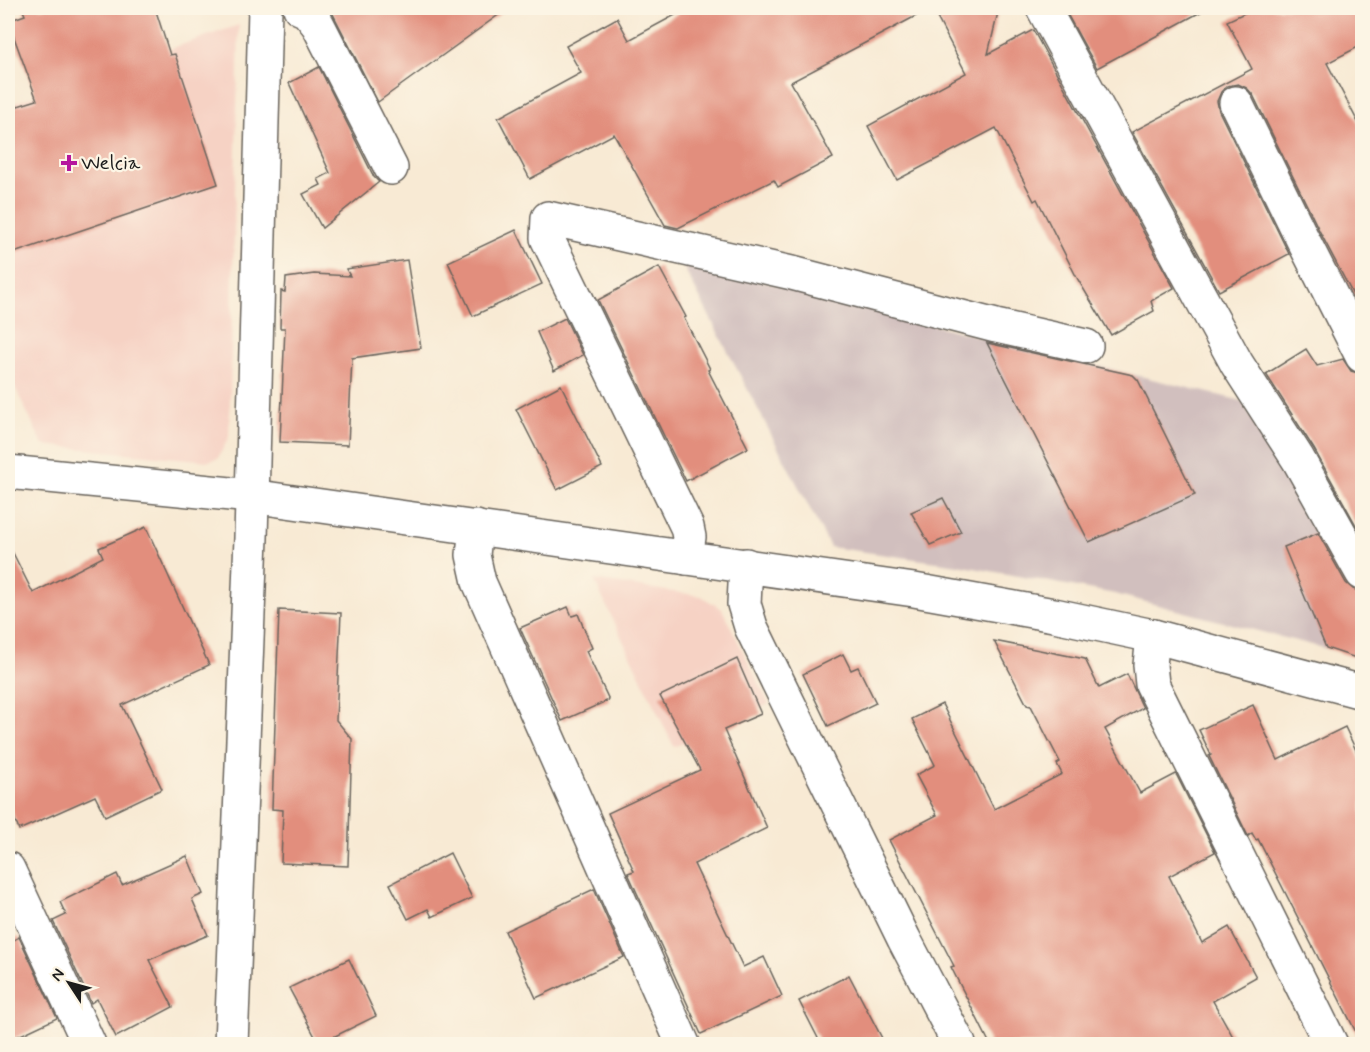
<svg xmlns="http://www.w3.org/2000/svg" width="1370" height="1052" viewBox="0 0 1370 1052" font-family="Mynerve,sans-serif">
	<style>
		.built { fill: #f6d2c4 }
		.industrial { fill: #d1bfbe }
		.building { fill: #e28e7d }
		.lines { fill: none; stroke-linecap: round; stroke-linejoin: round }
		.minor-casing { stroke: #69645c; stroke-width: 36 }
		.minor { stroke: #fff; stroke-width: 33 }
		.poi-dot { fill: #b5179e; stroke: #fcf5e5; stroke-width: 2 }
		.labels { text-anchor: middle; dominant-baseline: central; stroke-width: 4.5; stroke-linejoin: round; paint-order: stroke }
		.poi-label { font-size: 21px; fill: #1c1c1c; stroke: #fcf5e5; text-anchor: start }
	</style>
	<rect width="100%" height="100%" fill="#fcf5e5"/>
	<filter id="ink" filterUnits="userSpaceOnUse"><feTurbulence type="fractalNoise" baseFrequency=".0167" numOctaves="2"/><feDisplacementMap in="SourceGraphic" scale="12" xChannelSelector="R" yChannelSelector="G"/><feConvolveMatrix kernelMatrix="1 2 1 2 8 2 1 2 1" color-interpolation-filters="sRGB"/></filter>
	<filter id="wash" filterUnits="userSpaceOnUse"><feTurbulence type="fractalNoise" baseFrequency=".008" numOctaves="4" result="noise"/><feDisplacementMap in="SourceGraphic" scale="24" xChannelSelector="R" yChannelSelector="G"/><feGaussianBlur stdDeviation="1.35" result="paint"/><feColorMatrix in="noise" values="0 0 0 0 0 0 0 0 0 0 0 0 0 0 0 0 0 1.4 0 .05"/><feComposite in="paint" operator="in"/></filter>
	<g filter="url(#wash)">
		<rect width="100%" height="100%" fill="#f8ead4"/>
		<!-- built -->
		<g class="built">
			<polygon points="239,25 229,437 218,458 209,461 43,445 8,373 8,105"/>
			<polygon points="594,580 701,596 722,609 769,704 674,747"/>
		</g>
		<!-- industrial -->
		<polygon class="industrial" points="680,260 984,338 1242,401 1335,548 1362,606 1362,658 1115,594 958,565 830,547"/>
		<g id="blocks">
			<!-- building -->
			<g class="building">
				<polygon points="22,8 155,8 170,55 175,54 218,184 8,255 8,109 37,100 8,21 25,15"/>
				<polygon points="330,8 508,8 378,102"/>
				<polygon points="688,8 931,8 791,82 833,158 778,187 774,180 678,228 665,225 614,134 530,179 498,118 581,73 566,46 617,18 629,40"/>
				<polygon points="932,8 999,8 988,54 1033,30 1174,288 1151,301 1154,311 1111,335 1077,278 1037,199 1034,201 996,128 897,180 868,126 966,73"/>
				<polygon points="1074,8 1208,8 1097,68 1066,12"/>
				<polygon points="1255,8 1362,8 1362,45 1327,63 1362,130 1362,312 1320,232 1253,95 1247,88 1238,84 1227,86 1221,92 1217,101 1219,111 1289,254 1219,291 1132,132 1252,69 1227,21"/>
				<polygon points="319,67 374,177 379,182 322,228 303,194 321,185 318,179 330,173 289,83"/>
				<polygon points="516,230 542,284 473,316 448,262"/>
				<polygon points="407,260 421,348 352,358 348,445 280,442 285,328 280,328 281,291 285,292 286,278 314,274 350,276 346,269"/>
				<polygon points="659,267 686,317 684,318 710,369 708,370 748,448 686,481 598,300"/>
				<polygon points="565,318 583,355 554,371 537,332"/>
				<polygon points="987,343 1133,375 1138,380 1195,495 1089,542"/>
				<polygon points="1306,349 1317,366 1343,359 1351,371 1362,374 1362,536 1314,449 1266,374"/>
				<polygon points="561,385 602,467 557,490 516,409"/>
				<polygon points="943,498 961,532 930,545 911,512"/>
				<polygon points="146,527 209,665 122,705 162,789 105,816 95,796 19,830 8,803 8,543 33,593 103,557 99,548"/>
				<polygon points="1318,533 1346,583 1353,589 1362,592 1362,660 1326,648 1284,547"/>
				<polygon points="568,607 572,616 578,614 592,648 586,651 609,700 562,721 520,628"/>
				<polygon points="279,610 341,613 336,720 352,739 348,866 281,863 283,810 272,809"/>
				<polygon points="994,641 1085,659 1099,688 1127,674 1143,708 1105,729 1140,793 1176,774 1215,852 1169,876 1202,943 1229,927 1256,977 1213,1001 1237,1044 990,1044 951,967 954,966 889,840 937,815 916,775 935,765 912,719 942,704 994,809 1062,774 1057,764 1060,762 1031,706 1027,705"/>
				<polygon points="843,654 851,670 858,667 876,703 828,726 803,674"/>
				<polygon points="737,659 761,714 724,730 767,828 694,864 743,967 764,957 782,996 701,1034 628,873 634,871 608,813 700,770 660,696"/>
				<polygon points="1253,705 1278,760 1345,727 1362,763 1362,1044 1258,839 1256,840 1252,833 1248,836 1209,756 1211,755 1199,730"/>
				<polygon points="450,853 472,898 432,917 428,909 408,919 390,884"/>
				<polygon points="187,856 203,894 192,899 208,935 149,960 173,1007 116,1037 97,999 91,1003 53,921 66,915 60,902 117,874 122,885"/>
				<polygon points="594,889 624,957 536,998 505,931"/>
				<polygon points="19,937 57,1018 8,1041 8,943"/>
				<polygon points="349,959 376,1016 319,1044 289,988"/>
				<polygon points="849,975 885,1044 821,1044 799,1001"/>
			</g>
		</g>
	</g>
	<g filter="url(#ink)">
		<use href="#blocks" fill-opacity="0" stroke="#69645c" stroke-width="1.5"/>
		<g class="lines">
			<!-- minor casing -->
			<g class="minor-casing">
				<g id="minor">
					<polyline points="300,8 307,11 318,25 391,168"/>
					<polyline points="1043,8 1237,364 1298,459 1362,573"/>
					<polyline points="1236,103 1303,240 1362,356"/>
					<polyline points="8,472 251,496 914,590 1054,615 1153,636 1362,692"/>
					<polyline points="476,527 473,555 479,582 683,1044"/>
					<polyline points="686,558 689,537 687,527 547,238 548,218 792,273 996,326 1086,346"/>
					<polyline points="746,565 744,604 751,627 904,939 959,1044"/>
					<polyline points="1153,636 1150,665 1152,684 1331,1044"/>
					<polyline points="8,869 89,1044"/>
					<polyline points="231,1044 251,538 265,8"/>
				</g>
			</g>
			<!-- minor -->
			<use href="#minor" class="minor"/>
		</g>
	</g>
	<!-- markers -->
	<path class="poi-dot" d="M66 154h6v6h6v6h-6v6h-6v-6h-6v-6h6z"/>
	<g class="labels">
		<!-- poi labels -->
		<g class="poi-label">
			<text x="81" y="163">Welcia</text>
		</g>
	</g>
	<!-- margin -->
	<rect width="1370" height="1052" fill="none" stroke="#fcf5e5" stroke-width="30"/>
	<!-- north arrow -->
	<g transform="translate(69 983) rotate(306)" stroke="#fcf5e5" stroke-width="4.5" paint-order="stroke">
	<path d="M0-4.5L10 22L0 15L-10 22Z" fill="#1c1c1c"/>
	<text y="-9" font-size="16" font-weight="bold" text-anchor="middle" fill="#1c1c1c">N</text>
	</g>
</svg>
